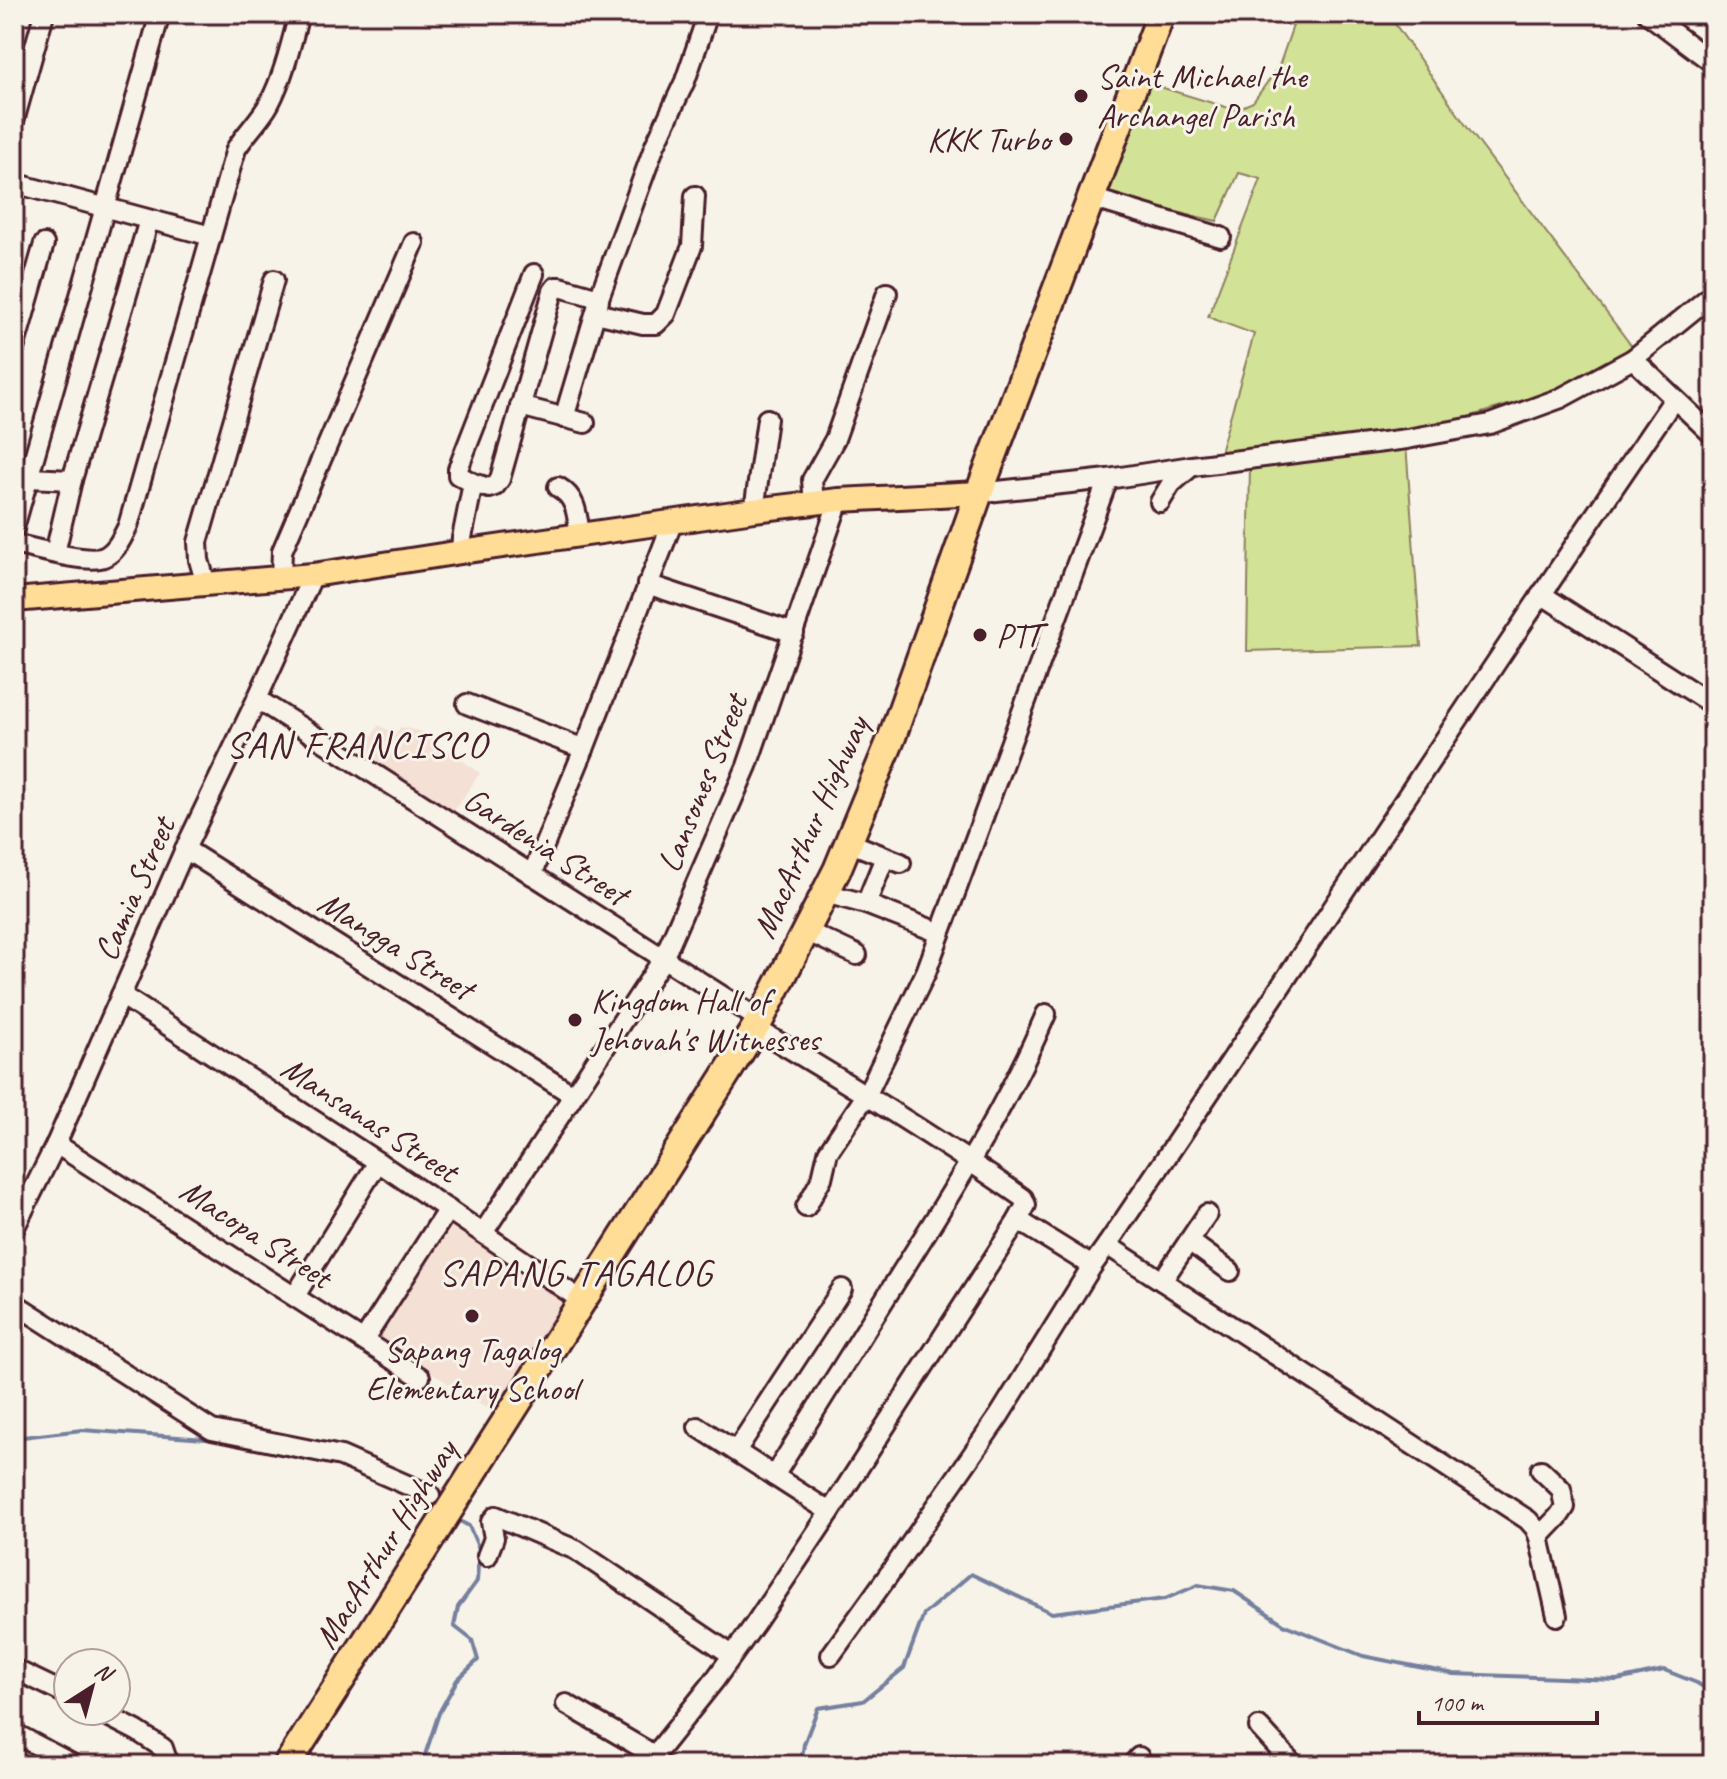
<svg xmlns="http://www.w3.org/2000/svg" width="1727" height="1779" viewBox="0 0 1727 1779" font-family="Caveat,sans-serif">
	<style>
		.built { fill: #f4e0d4 }
		.green { fill: #d2e296; stroke: #8e8060; stroke-width: 2 }
		.lines { fill: none; stroke-linecap: round; stroke-linejoin: round }
		.stream { stroke: #75809f; stroke-width: 4 }
		.minor-casing { stroke: #4a1f2b; stroke-width: 24 }
		.major-casing { stroke: #4a1f2b; stroke-width: 28 }
		.highway-casing { stroke: #4a1f2b; stroke-width: 32 }
		.minor { stroke: #f7f3e8; stroke-width: 18 }
		.major { stroke: #ffdd96; stroke-width: 22 }
		.highway { stroke: #ffdd96; stroke-width: 26 }
		.poi-dot { fill: #4a1f2b; stroke: #f7f3e8; stroke-width: 3 }
		.labels { text-anchor: middle; dominant-baseline: central; stroke-width: 6; stroke-linejoin: round; paint-order: stroke }
		.poi-label { font-size: 34px; fill: #4a1f2b; stroke: #f7f3e8; text-anchor: start }
		.street-label { font-size: 34px; fill: #4a1f2b; stroke: #f7f3e8 }
		.quarter-label { font-size: 38px; letter-spacing: 2px; fill: #4a1f2b; stroke: #f7f3e8 }
	</style>
	<rect width="100%" height="100%" fill="#f7f3e8"/>
	<filter id="ink" filterUnits="userSpaceOnUse"><feTurbulence type="fractalNoise" baseFrequency=".0125" numOctaves="2"/><feDisplacementMap in="SourceGraphic" scale="16" xChannelSelector="R" yChannelSelector="G"/><feConvolveMatrix kernelMatrix="1 2 1 2 8 2 1 2 1" color-interpolation-filters="sRGB"/></filter>
	<g filter="url(#ink)">
		<!-- built -->
		<g class="built">
			<polygon points="379,725 395,734 401,727 422,732 480,773 451,815 360,756"/>
			<polygon points="453,1216 568,1296 493,1412 375,1336"/>
		</g>
		<!-- green -->
		<g class="green">
			<polygon points="1297,14 1388,14 1467,127 1633,348 1558,390 1438,426 1219,456 1254,334 1208,317 1261,179 1239,173 1217,221 1104,196 1147,83 1235,110 1253,102 1279,66"/>
			<polygon points="1406,444 1421,646 1247,651 1250,464"/>
		</g>
		<g class="lines">
			<!-- stream -->
			<g class="stream">
				<polyline points="14,1438 82,1430 219,1440"/>
				<polyline points="413,1497 437,1509"/>
				<polyline points="427,1765 423,1761 439,1713 457,1680 478,1660 472,1640 454,1626 458,1607 477,1581 479,1549 469,1526 456,1519"/>
				<polyline points="476,1765 501,1757 523,1758 546,1765"/>
				<polyline points="801,1765 804,1744 818,1708 863,1701 904,1668 924,1614 971,1574 1052,1613 1165,1599 1198,1585 1234,1591 1285,1625 1363,1656 1454,1674 1617,1680 1664,1670 1697,1683 1713,1693"/>
			</g>
			<!-- minor casing -->
			<g class="minor-casing">
				<g id="minor">
					<polyline points="1648,14 1713,63"/>
					<polyline points="14,121 44,14"/>
					<polyline points="14,183 211,236"/>
					<polyline points="1091,198 1221,237"/>
					<polyline points="596,313 643,324 656,324 666,314 692,246 695,196"/>
					<polyline points="14,349 44,244"/>
					<polyline points="1633,359 1713,435"/>
					<polyline points="520,406 585,423"/>
					<polyline points="564,418 599,301"/>
					<polyline points="14,473 29,478 72,480 149,220"/>
					<polyline points="473,483 458,475 458,469 534,274"/>
					<path d="M558 487C577 498 577 515 580 535"/>
					<polyline points="979,493 1108,479 1192,466 1407,439 1490,424 1561,398 1633,359 1713,294"/>
					<polyline points="1160,502 1171,484 1192,466"/>
					<polyline points="814,503 812,480 835,439 887,293"/>
					<polyline points="754,510 767,419"/>
					<polyline points="14,528 160,14"/>
					<path d="M14 544C33 548 87 564 104 557 116 552 122 538 128 526L236 149C246 133 260 120 269 104 284 76 291 44 299 14"/>
					<polyline points="461,552 462,538 473,483 489,488 495,486 500,479 553,291 556,287 560,287 599,298 655,145 685,81 708,14"/>
					<polyline points="55,553 72,480"/>
					<polyline points="281,577 282,551 414,243"/>
					<polyline points="206,584 199,560 198,542 274,280"/>
					<polyline points="647,584 794,633"/>
					<polyline points="1541,594 1713,705"/>
					<polyline points="257,699 760,1020"/>
					<polyline points="467,704 584,749"/>
					<polyline points="848,842 901,863"/>
					<polyline points="185,849 573,1095"/>
					<polyline points="532,875 584,749 673,521"/>
					<polyline points="825,893 866,904 940,933"/>
					<polyline points="866,904 885,857"/>
					<polyline points="806,931 857,955"/>
					<polyline points="121,995 378,1162 581,1300"/>
					<path d="M755 1028C846 1082 936 1137 1023 1198L1026 1205 1018 1220 1092 1266"/>
					<polyline points="56,1144 420,1377"/>
					<polyline points="806,1207 822,1178 828,1152 867,1094 926,972 1108,479"/>
					<polyline points="14,1229 56,1144 185,849 257,699 313,575"/>
					<polyline points="483,1233 663,959 747,766 839,500"/>
					<polyline points="1189,1241 1230,1271"/>
					<path d="M1107 1245C1298 964 1482 679 1674 399"/>
					<polyline points="1162,1281 1207,1214"/>
					<polyline points="295,1296 378,1162"/>
					<polyline points="14,1303 212,1430 341,1456 430,1495"/>
					<polyline points="364,1340 448,1209"/>
					<polyline points="698,1427 830,1512"/>
					<polyline points="736,1451 842,1289"/>
					<path d="M774 1476C820 1402 867 1328 913 1254 962 1176 1010 1099 1046 1014"/>
					<polyline points="1539,1537 1559,1516 1565,1507 1561,1489 1541,1470"/>
					<polyline points="487,1556 494,1538 491,1522 496,1516 576,1550 732,1655"/>
					<polyline points="831,1655 895,1566 999,1416 1092,1266 1107,1245 1528,1520 1535,1528 1539,1537 1557,1616"/>
					<polyline points="14,1669 68,1695"/>
					<polyline points="566,1704 654,1755"/>
					<polyline points="98,1711 137,1731 163,1748 166,1757 163,1765"/>
					<polyline points="1259,1727 1294,1765"/>
					<polyline points="14,1733 74,1765"/>
					<polyline points="647,1765 714,1681 755,1624 830,1512 1018,1220"/>
					<polyline points="1132,1765 1139,1757"/>
				</g>
			</g>
			<!-- major casing -->
			<g class="major-casing">
				<polyline id="major" points="14,600 313,575 461,552 754,510 839,500 979,493"/>
			</g>
			<!-- highway casing -->
			<g class="highway-casing">
				<polyline id="highway" points="287,1765 724,1078 760,1020 837,870 892,737 979,493 1161,14"/>
			</g>
			<!-- minor -->
			<use href="#minor" class="minor"/>
			<!-- major -->
			<use href="#major" class="major"/>
			<!-- highway -->
			<use href="#highway" class="highway"/>
		</g>
	</g>
	<!-- markers -->
	<g class="poi-dot">
		<circle cx="1081" cy="96" r="8"/>
		<circle cx="1066" cy="139" r="8"/>
		<circle cx="980" cy="635" r="8"/>
		<circle cx="575" cy="1020" r="8"/>
		<circle cx="472" cy="1316" r="8"/>
	</g>
	<g class="labels">
		<!-- poi labels -->
		<g class="poi-label">
			<text x="1097" y="76">Saint Michael the<tspan x="1097" dy="39">Archangel Parish</tspan></text>
			<text x="1050" y="139" text-anchor="end">KKK Turbo</text>
			<text x="996" y="635">PTT</text>
			<text x="591" y="1000">Kingdom Hall of<tspan x="591" dy="39">Jehovah's Witnesses</tspan></text>
			<text x="472" y="1349" text-anchor="middle">Sapang Tagalog<tspan x="472" dy="39">Elementary School</tspan></text>
		</g>
		<!-- street labels -->
		<g class="street-label">
			<text transform="translate(702 783) rotate(-68)">Lansones Street</text>
			<text transform="translate(810 827) rotate(-66)">MacArthur Highway</text>
			<text transform="translate(546 846) rotate(33)">Gardenia Street</text>
			<text transform="translate(134 889) rotate(-66)">Camia Street</text>
			<text transform="translate(396 945) rotate(32)">Mangga Street</text>
			<text transform="translate(370 1119) rotate(33)">Mansanas Street</text>
			<text transform="translate(256 1233) rotate(33)">Macopa Street</text>
			<text transform="translate(385 1544) rotate(-58)">MacArthur Highway</text>
		</g>
		<!-- quarter labels -->
		<g class="quarter-label">
			<text x="357" y="744">SAN FRANCISCO</text>
			<text x="576" y="1272">SAPANG TAGALOG</text>
		</g>
	</g>
	<!-- margin -->
	<rect width="1727" height="1779" fill="none" stroke="#f7f3e8" stroke-width="48"/>
	<rect x="24" y="24" width="1679" height="1731" fill="none" stroke="#4a1f2b" stroke-width="3" filter="url(#ink)"/>
	<!-- north arrow -->
	<g transform="translate(92 1687) rotate(36)"><circle r="38" fill="#f7f3e8" stroke="#b29e9c" stroke-width="2"/>
	<path d="M0-6L14 30L0 20L-14 30Z" fill="#4a1f2b"/>
	<text y="-12" font-size="22" font-weight="bold" text-anchor="middle" fill="#4a1f2b">N</text>
	</g>
	<!-- scale -->
	<path d="M1419 1711v12h178v-12" fill="none" stroke="#4a1f2b" stroke-width="4"/>
	<text x="1431" y="1711" font-size="24" fill="#4a1f2b" stroke="#f7f3e8" stroke-width="6" paint-order="stroke">100 m</text>
</svg>
